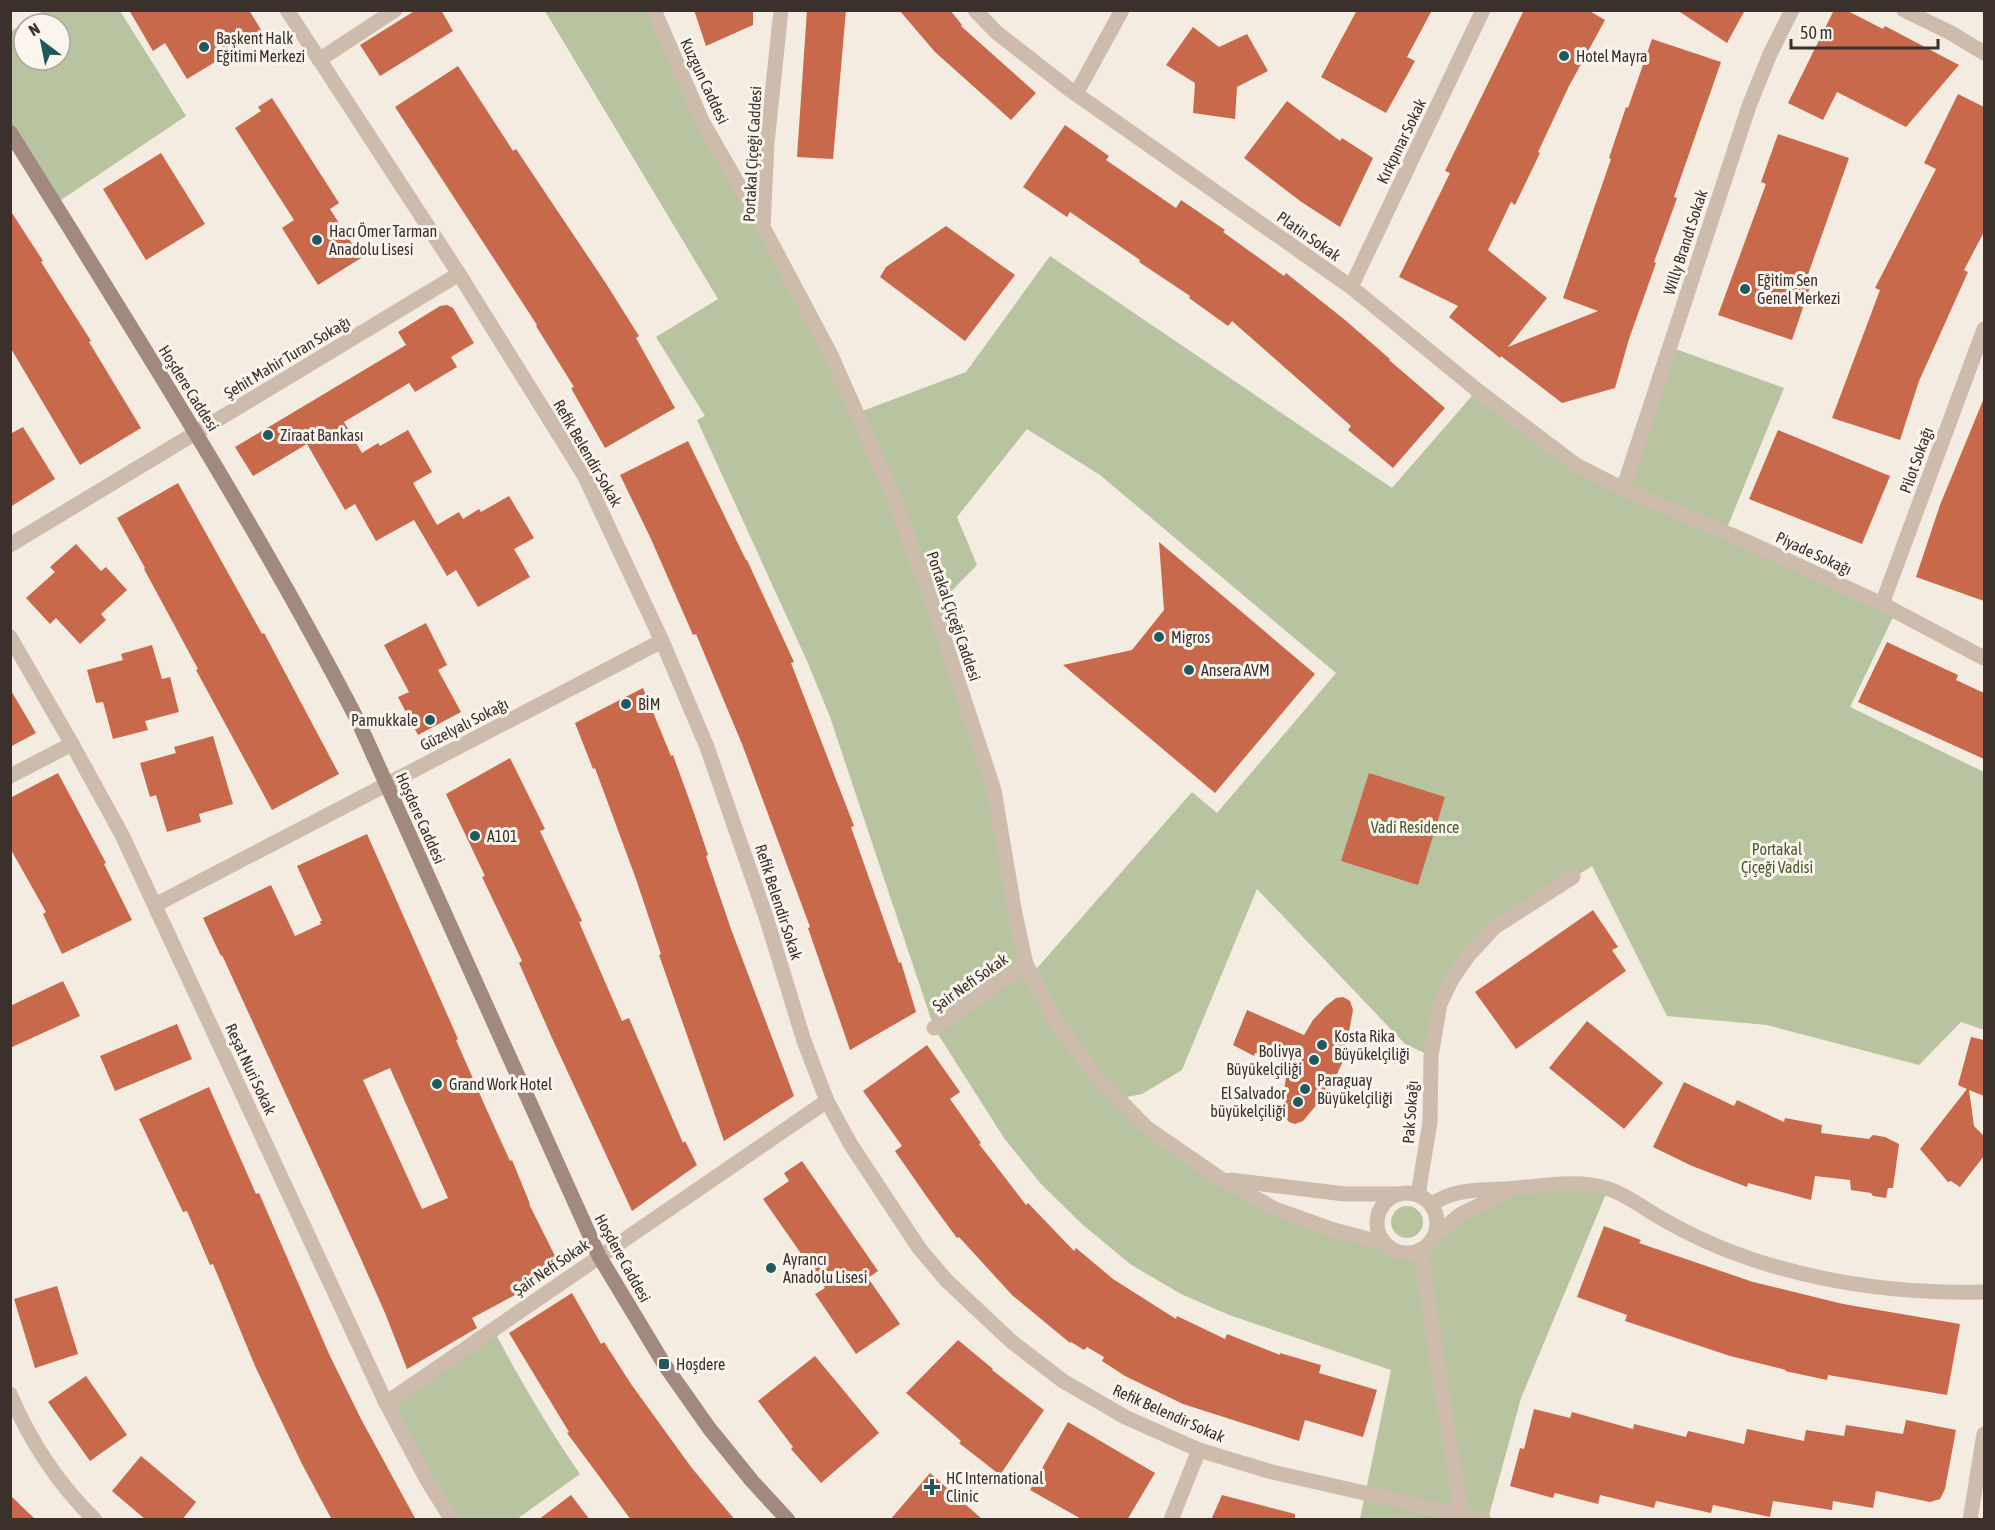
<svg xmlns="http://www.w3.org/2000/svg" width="1995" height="1530" viewBox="0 0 1995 1530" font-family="'Asap Condensed',sans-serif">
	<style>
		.green { fill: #b8c4a0; fill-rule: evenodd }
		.building { fill: #c8694b; fill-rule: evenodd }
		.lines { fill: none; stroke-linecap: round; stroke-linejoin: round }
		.minor { stroke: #cdbbac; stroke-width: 15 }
		.secondary { stroke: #a18a7d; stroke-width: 15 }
		.poi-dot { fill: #1f5a5e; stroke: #fbf5ee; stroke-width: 2 }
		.labels { text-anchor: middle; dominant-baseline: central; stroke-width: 6; stroke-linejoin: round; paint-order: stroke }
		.poi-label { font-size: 16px; fill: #3b302b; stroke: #fbf5ee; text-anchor: start }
		.street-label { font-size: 16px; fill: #3b302b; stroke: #fbf5ee }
		.park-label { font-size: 16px; fill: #4a5a2e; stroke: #fbf5ee }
	</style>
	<rect width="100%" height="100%" fill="#f4ebe1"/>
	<!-- green -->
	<g class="green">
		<path d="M43 11H120L186 116 55 204 11 132 10 32ZM24 24H60V60H24Z"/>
		<path d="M545 11H654L857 413 966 372 1050 256 1392 488 1477 390 1623 489 1670 347 1784 388 1725 533 1896 611 1850 707 1984 772V1030L1961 1022 1919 1065 1767 1025 1667 1016 1592 866 1496 927 1452 979 1431 1056 1405 1044 1257 889 1182 1070 1142 1094 1116 1099 1249 1195 1384 1243C1401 1257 1421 1255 1434 1236L1516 1188 1608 1189 1521 1398 1488 1519H1360L1391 1370 1229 1315 1181 1294 1130 1264 1082 1224 1041 1184 1004 1138 934 1028 830 717 807 661 697 420 705 416 656 337 718 299ZM1027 429 1100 475 1336 673 1217 813 1192 792 1031 975 994 790 934 609 977 565 957 517Z"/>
		<circle cx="1407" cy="1222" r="16"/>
		<path d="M493 1329C520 1380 548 1428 580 1474L517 1519H452L386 1403Z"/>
	</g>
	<!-- building -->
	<g class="building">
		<polygon points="129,10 249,10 263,33 187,79 165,43 153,51"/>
		<polygon points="416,10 441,10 453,31 380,76 360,45"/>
		<polygon points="694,10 753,10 753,25 706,46"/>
		<polygon points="807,10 846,10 833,159 797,157"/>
		<polygon points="899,10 950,10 962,25 961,26 1036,93 1011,120 935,52"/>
		<polygon points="1357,10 1432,10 1407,57 1415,61 1386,113 1321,77"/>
		<polygon points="1524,10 1588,10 1605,20 1569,86 1538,152 1540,153 1515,205 1511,202 1488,250 1547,298 1508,347 1598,311 1563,298 1611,159 1609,158 1626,107 1628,108 1652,39 1721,62 1674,197 1677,198 1654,262 1656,263 1629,339 1615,388 1562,403 1501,356 1500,358 1449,317 1458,306 1399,277 1450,173 1445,171"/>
		<polygon points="1677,10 1745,10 1727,43"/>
		<polygon points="1834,10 1846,10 1883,29 1885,26 1959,65 1906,127 1837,92 1823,120 1788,103"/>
		<polygon points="1193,27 1219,47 1247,34 1268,71 1237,87 1235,119 1193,113 1195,83 1166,65"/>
		<polygon points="458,66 513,151 516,149 605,282 639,336 636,338 675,408 605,448 571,388 574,387 536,326 537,325 395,107"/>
		<polygon points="1958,94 1984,107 1984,232 1964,270 1968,272 1919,381 1900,440 1832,418 1880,290 1875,288 1936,169 1924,163"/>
		<polygon points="272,98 339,203 330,209 361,258 318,285 282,228 294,220 235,128 261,111 258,107"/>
		<polygon points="1287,101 1340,141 1342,138 1373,158 1340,227 1300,201 1244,158"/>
		<polygon points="1065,125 1109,156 1106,160 1176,208 1181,200 1225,230 1223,232 1284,276 1286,273 1345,320 1390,359 1389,360 1445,408 1393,468 1348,430 1351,426 1232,321 1228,326 1189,298 1190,296 1139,262 1140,260 1070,212 1067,217 1023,187"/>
		<polygon points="1778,134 1849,158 1805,283 1811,284 1792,340 1718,315 1766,184 1761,182"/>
		<polygon points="161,153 205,224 146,260 103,189"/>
		<polygon points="10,210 43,261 41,262 91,341 89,342 141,428 80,465 10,347"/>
		<polygon points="946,226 1015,275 965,341 880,277 886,267"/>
		<polygon points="447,305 453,308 474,343 451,357 457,367 415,392 409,383 344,422 362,453 378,443 380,446 408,430 432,472 413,483 437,525 459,512 463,519 479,509 481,512 509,496 534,538 514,549 530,577 478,607 456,570 447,576 414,520 376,541 355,504 345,510 307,444 253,476 235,447 406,345 398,332 440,306"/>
		<polygon points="1984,398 1984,601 1916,577 1940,505"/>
		<polygon points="23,427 55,479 10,507 10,434"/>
		<polygon points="1778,430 1890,476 1862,544 1749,499"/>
		<polygon points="688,441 746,560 747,560 794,662 791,663 854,826 851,827 899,963 901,962 916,1012 850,1050 808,928 810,927 742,744 696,634 693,635 651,539 620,475"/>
		<polygon points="178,483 262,634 264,633 339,774 272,810 196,670 198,669 144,569 145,568 117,518"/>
		<polygon points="1159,542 1315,674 1215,793 1063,665 1132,650 1164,610"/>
		<polygon points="76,544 101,571 106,567 127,590 101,614 106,620 80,644 56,618 50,624 26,598 55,572 50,567"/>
		<polygon points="426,623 447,665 438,670 461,712 418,735 398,697 409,692 384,645"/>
		<polygon points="1887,642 1958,675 1956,680 1984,693 1984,759 1858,702"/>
		<polygon points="152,645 162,679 170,677 179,712 145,721 148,730 113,739 103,702 96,703 87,670 123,660 121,654"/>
		<polygon points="643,688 671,756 673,755 694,813 708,855 706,856 731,929 794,1096 724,1141 659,955 661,954 636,879 595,768 593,769 575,723"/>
		<polygon points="10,689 36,733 10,747"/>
		<polygon points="213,736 233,804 199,814 201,822 167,832 156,795 150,797 140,763 176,753 174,747"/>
		<polygon points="510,758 545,829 540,831 582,921 579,922 622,1021 629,1018 683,1143 685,1141 697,1165 632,1211 552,1038 519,963 522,961 482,877 485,876 446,794"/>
		<polygon points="58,773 106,863 104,864 132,920 62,954 43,914 46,912 10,848 10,798"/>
		<polygon points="1369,773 1445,797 1418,885 1341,861"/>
		<path d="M367 834 458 1039 456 1040 485 1106 510 1161 512 1160 530 1204H529L562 1270 472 1318 477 1328 407 1369 385 1313 357 1250 222 955 221 956 203 918 271 885 295 936 321 924 320 921H322L297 866ZM390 1068 448 1198 422 1209 363 1080Z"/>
		<polygon points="1593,910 1618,947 1612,950 1626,971 1516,1049 1475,992"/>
		<polygon points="63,981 80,1016 10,1048 10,1006"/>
		<polygon points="1343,997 1350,1001 1353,1010 1344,1059 1330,1089 1303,1121 1295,1124 1289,1122 1284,1115 1282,1106 1288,1063 1255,1053 1254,1056 1233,1045 1247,1010 1304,1035 1313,1020 1326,1006 1336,998"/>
		<polygon points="1587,1021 1663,1083 1624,1129 1549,1068"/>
		<polygon points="177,1024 192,1059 115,1091 100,1056"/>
		<polygon points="1971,1037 1984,1040 1984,1096 1969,1090 1974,1126 1984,1136 1984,1156 1960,1187 1951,1181 1948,1182 1920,1149 1967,1089 1958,1085"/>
		<polygon points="927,1045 960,1092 950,1099 981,1143 979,1144 1026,1205 1028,1203 1074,1251 1076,1248 1113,1279 1176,1319 1177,1316 1225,1339 1227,1334 1280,1355 1280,1353 1321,1365 1319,1373 1377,1390 1363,1437 1305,1420 1299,1441 1183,1404 1125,1376 1102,1361 1104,1357 1087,1347 1084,1350 1071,1342 1070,1343 1012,1295 959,1237 957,1238 929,1200 895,1151 902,1146 863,1091"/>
		<polygon points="1684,1082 1734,1106 1737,1100 1784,1122 1785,1118 1822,1125 1821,1133 1869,1139 1873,1135 1885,1137 1899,1144 1893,1188 1888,1188 1886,1198 1873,1196 1871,1193 1851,1190 1850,1180 1815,1176 1811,1200 1748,1183 1747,1187 1692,1166 1653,1147"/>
		<polygon points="209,1087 256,1194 259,1193 329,1354 361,1419 416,1520 332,1520 302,1464 255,1366 213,1264 210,1265 187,1211 183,1212 139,1119"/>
		<polygon points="802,1161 878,1271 868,1278 900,1324 856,1354 815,1294 825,1288 763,1199 789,1181 784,1173"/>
		<polygon points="1604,1226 1641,1240 1639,1243 1753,1282 1843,1304 1960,1324 1947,1395 1828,1375 1827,1380 1785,1371 1786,1370 1730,1356 1625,1321 1627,1315 1577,1297"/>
		<polygon points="57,1286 78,1354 35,1368 14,1299"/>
		<polygon points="572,1293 601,1344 604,1342 631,1384 691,1467 735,1520 631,1520 593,1468 567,1433 569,1432 509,1333"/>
		<polygon points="958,1340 993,1369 992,1370 1044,1410 1000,1475 959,1443 961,1441 906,1393"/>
		<polygon points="815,1356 879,1433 821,1483 791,1449 793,1447 758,1401"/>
		<polygon points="86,1376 127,1435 90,1461 48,1402"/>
		<polygon points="1534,1409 1570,1418 1572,1412 1633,1429 1634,1424 1686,1437 1688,1431 1744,1444 1747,1429 1804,1441 1806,1430 1844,1436 1846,1425 1903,1434 1906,1420 1956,1430 1945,1489 1940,1499 1930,1502 1876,1491 1873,1508 1833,1501 1832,1510 1773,1501 1770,1517 1713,1505 1711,1513 1656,1501 1654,1508 1600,1495 1598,1504 1555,1493 1553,1498 1510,1486 1520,1448 1524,1449"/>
		<polygon points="1068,1422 1155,1473 1127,1520 1083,1520 1030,1490"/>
		<polygon points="141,1456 196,1502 182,1520 146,1520 112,1491"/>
		<polygon points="930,1473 983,1520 890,1520"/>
		<polygon points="10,1495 36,1520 10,1520"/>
		<polygon points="571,1495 590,1520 538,1520"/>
		<polygon points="1222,1495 1295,1514 1295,1520 1211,1520"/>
	</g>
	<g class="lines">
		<!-- minor -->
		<g class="minor">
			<polyline points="287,10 459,274 584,475 662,641 707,747 766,917 804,1041 827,1101 851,1145 919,1248 946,1280 1012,1342 1063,1381 1125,1417 1199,1450 1272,1472 1484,1520"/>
			<polyline points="654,10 702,121 763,227 831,355 892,493 938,620 994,790 1015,914 1026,964 1054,1019 1096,1076 1147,1128 1221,1179 1275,1209 1334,1230 1384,1243"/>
			<polyline points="975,10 996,32 1069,89 1351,287 1477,390 1576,465 1623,489 1750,543 1882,604 1984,658"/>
			<polyline points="1904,10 1951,33 1984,53"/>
			<polyline points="319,60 395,10"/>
			<polyline points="1076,94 1122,10"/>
			<polyline points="763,227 767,143 781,10"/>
			<polyline points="1351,287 1483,10"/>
			<polyline points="1623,489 1749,106 1770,54 1792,10"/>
			<polyline points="10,545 459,274"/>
			<polyline points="1882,604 1984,329"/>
			<polyline points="10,637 72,744 122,835 386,1403 427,1480 452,1520"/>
			<polyline points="10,776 72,744"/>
			<polyline points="155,905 662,641"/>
			<polyline points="934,1028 1026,964"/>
			<polyline points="1230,1180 1345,1194 1397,1194"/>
			<circle cx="1407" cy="1223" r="30"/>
			<polyline points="1418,1195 1430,1122 1431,1056 1440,1004 1452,979 1468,956 1495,927 1573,877"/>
			<path d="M1431 1205C1451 1189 1479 1190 1505 1189 1538 1187 1576 1178 1609 1189 1629 1196 1646 1210 1664 1220 1692 1236 1721 1249 1751 1259 1826 1284 1906 1294 1984 1292"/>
			<polyline points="1434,1236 1461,1214 1505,1193"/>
			<polyline points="1420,1250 1461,1515"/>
			<path d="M10 1394C30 1441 58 1484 95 1520"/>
			<polyline points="386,1403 827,1101"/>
			<polyline points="1171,1520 1199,1450"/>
			<polyline points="1970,1520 1984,1434"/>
		</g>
		<!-- secondary -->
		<path class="secondary" d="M10 132C130 326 253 518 358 721L599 1256 664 1364 709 1428 752 1481 788 1520"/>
	</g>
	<!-- markers -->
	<g class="poi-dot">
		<circle cx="204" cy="47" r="6"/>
		<circle cx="1564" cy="56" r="6"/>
		<circle cx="317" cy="240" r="6"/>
		<circle cx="1745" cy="289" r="6"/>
		<circle cx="268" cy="435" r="6"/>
		<circle cx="1159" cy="637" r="6"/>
		<circle cx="1189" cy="670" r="6"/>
		<circle cx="626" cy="704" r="6"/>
		<circle cx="430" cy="720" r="6"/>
		<circle cx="475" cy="836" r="6"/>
		<circle cx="1322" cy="1045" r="6"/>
		<circle cx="1314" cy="1060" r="6"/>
		<circle cx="437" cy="1084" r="6"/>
		<circle cx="1305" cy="1089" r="6"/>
		<circle cx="1298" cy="1102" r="6"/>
		<circle cx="771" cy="1268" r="6"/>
		<rect x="658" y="1358" width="12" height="12" rx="3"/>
		<path d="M929 1478h6v6h6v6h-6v6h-6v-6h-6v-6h6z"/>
	</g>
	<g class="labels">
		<!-- poi labels -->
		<g class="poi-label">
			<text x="216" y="38">Başkent Halk<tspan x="216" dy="18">Eğitimi Merkezi</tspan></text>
			<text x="1576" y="56">Hotel Mayra</text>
			<text x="329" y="231">Hacı Ömer Tarman<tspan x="329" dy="18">Anadolu Lisesi</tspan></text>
			<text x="1757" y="280">Eğitim Sen<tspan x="1757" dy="18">Genel Merkezi</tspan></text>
			<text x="280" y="435">Ziraat Bankası</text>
			<text x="1171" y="637">Migros</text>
			<text x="1201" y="670">Ansera AVM</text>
			<text x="638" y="704">BİM</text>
			<text x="418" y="720" text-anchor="end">Pamukkale</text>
			<text x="487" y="836">A101</text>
			<text x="1334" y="1036">Kosta Rika<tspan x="1334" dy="18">Büyükelçiliği</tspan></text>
			<text x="1302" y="1051" text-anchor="end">Bolivya<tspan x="1302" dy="18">Büyükelçiliği</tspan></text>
			<text x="1317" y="1080">Paraguay<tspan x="1317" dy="18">Büyükelçiliği</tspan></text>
			<text x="449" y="1084">Grand Work Hotel</text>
			<text x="1286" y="1093" text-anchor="end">El Salvador<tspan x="1286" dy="18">büyükelçiliği</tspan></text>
			<text x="783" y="1259">Ayrancı<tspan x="783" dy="18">Anadolu Lisesi</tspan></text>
			<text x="676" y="1364">Hoşdere</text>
			<text x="946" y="1478">HC International<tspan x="946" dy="18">Clinic</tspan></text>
		</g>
		<!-- street labels -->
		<g class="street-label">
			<text transform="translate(705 81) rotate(65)">Kuzgun Caddesi</text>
			<text transform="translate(1401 141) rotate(-64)">Kırkpınar Sokak</text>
			<text transform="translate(752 154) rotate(-87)">Portakal Çiçeği Caddesi</text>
			<text transform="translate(1309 236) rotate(35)">Platin Sokak</text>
			<text transform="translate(1685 242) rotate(-72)">Willy Brandt Sokak</text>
			<text transform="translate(287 357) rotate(-31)">Şehit Mahir Turan Sokağı</text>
			<text transform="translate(189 388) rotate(58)">Hoşdere Caddesi</text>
			<text transform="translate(588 453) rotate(60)">Refik Belendir Sokak</text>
			<text transform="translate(1916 460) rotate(-70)">Pilot Sokağı</text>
			<text transform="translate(1814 553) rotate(25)">Piyade Sokağı</text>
			<text transform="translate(954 616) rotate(71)">Portakal Çiçeği Caddesi</text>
			<text transform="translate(464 724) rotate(-27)">Güzelyalı Sokağı</text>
			<text transform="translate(421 818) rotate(66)">Hoşdere Caddesi</text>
			<text transform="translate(779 902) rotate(72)">Refik Belendir Sokak</text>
			<text transform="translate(970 982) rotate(-35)">Şair Nefi Sokak</text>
			<text transform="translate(251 1069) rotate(65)">Reşat Nuri Sokak</text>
			<text transform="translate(1410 1112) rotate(-86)">Pak Sokağı</text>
			<text transform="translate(623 1258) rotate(61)">Hoşdere Caddesi</text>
			<text transform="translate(551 1267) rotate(-34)">Şair Nefi Sokak</text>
			<text transform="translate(1169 1413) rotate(24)">Refik Belendir Sokak</text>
		</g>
		<!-- park labels -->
		<g class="park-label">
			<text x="1415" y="827">Vadi Residence</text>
			<text x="1777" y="849">Portakal<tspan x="1777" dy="18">Çiçeği Vadisi</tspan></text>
		</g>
	</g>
	<!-- border -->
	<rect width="1995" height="1530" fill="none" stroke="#3b302b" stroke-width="24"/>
	<!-- north arrow -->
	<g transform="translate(42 42) rotate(328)"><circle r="28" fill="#fbf5ee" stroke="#aea6a0" stroke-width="1.5"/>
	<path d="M0-4.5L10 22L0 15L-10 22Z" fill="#1f5a5e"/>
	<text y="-9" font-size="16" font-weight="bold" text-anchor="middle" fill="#3b302b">N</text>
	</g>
	<!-- scale -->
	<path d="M1791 39v9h147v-9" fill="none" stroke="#3b302b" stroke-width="3"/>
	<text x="1800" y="39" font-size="18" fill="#3b302b" stroke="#fbf5ee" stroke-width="4.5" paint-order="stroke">50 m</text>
</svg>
